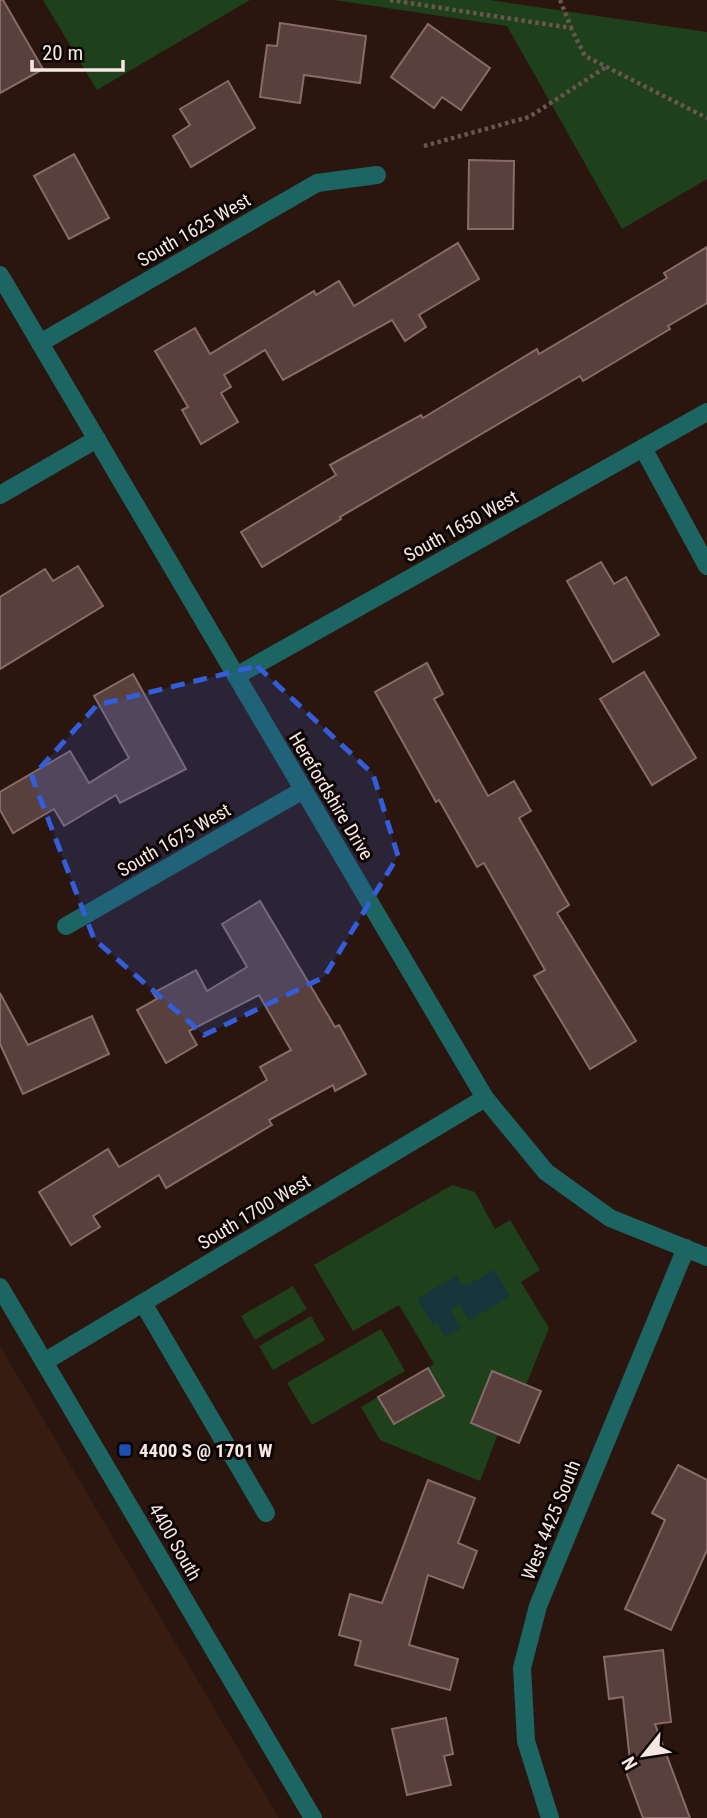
<svg xmlns="http://www.w3.org/2000/svg" width="707" height="1818" viewBox="0 0 707 1818" font-family="'Roboto Condensed',sans-serif">
	<style>
		.built { fill: #361c11 }
		.green { fill: #1e401a }
		.water { fill: #17363b }
		.building { fill: #59403d; stroke: #876b68; stroke-width: 2 }
		.lines { fill: none; stroke-linecap: round; stroke-linejoin: round }
		.path { stroke: #69564f; stroke-width: 4.5; stroke-dasharray: 3.5 3.5; stroke-linecap: butt }
		.minor { stroke: #1c6562; stroke-width: 18 }
		.marked { fill: #335dd9; fill-opacity: 0.2; stroke: #335dd9; stroke-width: 5; stroke-dasharray: 14 9; stroke-linejoin: round }
		.transit-dot { fill: #1a4fb4; stroke: #0c0503; stroke-width: 2.5 }
		.labels { text-anchor: middle; dominant-baseline: central; stroke-width: 6; stroke-linejoin: round; paint-order: stroke }
		.street-label { font-size: 19px; fill: #f6e7e2; stroke: #0c0503 }
		.poi-label { font-size: 19px; font-weight: bold; fill: #f6e7e2; stroke: #0c0503; text-anchor: start }
	</style>
	<rect width="100%" height="100%" fill="#2a160e"/>
	<!-- built -->
	<polygon class="built" points="0,1346 279,1818 0,1818"/>
	<!-- green -->
	<g class="green">
		<polygon points="43,0 250,0 97,90"/>
		<polygon points="334,0 490,0 707,32 707,179 622,229 507,26"/>
		<polygon points="452,1185 475,1192 495,1229 510,1220 540,1270 521,1282 549,1328 526,1385 492,1371 471,1422 498,1434 480,1481 380,1440 361,1407 378,1397 394,1424 443,1396 428,1368 434,1364 399,1305 353,1331 314,1265"/>
		<polygon points="293,1286 307,1309 255,1340 241,1316"/>
		<polygon points="311,1316 325,1340 273,1370 259,1346"/>
		<polygon points="381,1329 405,1371 312,1425 287,1383"/>
	</g>
	<!-- water -->
	<polygon class="water" points="494,1270 510,1296 469,1321 460,1305 450,1310 461,1328 445,1337 437,1323 433,1325 417,1299 457,1275 462,1285 468,1285"/>
	<!-- building -->
	<g class="building">
		<polygon points="0,0 3,0 43,69 0,93"/>
		<polygon points="280,23 366,36 360,83 304,75 300,103 260,97 267,45 277,46"/>
		<polygon points="428,24 490,68 461,110 442,97 434,108 391,77"/>
		<polygon points="228,81 255,128 191,167 173,136 190,125 180,109"/>
		<polygon points="74,154 109,218 69,239 34,176"/>
		<polygon points="469,160 514,161 513,229 468,229"/>
		<polygon points="458,243 479,279 419,315 426,327 405,341 392,320 283,380 265,350 224,375 231,387 221,393 238,422 201,444 182,410 188,407 155,351 195,328 210,354 314,291 316,295 339,281 354,306"/>
		<polygon points="707,247 707,303 668,326 670,329 583,381 580,376 340,517 341,519 262,567 241,532 336,475 330,465 421,415 423,418 537,349 539,354 667,278 664,273"/>
		<polygon points="601,562 614,584 626,577 659,635 613,662 567,581"/>
		<polygon points="78,566 103,606 0,669 0,597 45,569 53,581"/>
		<polygon points="427,663 443,694 434,699 488,796 514,781 531,811 519,818 569,905 557,913 636,1041 590,1069 534,976 545,970 484,863 477,867 439,800 436,802 375,692"/>
		<polygon points="644,672 696,758 652,785 600,699"/>
		<polygon points="133,674 186,769 120,803 116,795 64,826 54,809 13,833 0,810 0,792 70,751 89,783 129,758 94,696"/>
		<polygon points="260,901 335,1027 339,1025 366,1074 335,1091 333,1085 269,1120 272,1125 166,1188 159,1175 93,1216 100,1227 71,1245 39,1192 108,1149 119,1167 267,1080 260,1067 291,1050 259,995 189,1031 197,1045 166,1063 137,1010 157,999 153,993 196,970 207,991 247,967 222,924"/>
		<polygon points="0,993 28,1045 92,1016 109,1054 23,1094 0,1044"/>
		<polygon points="428,1368 444,1396 394,1424 378,1397"/>
		<polygon points="492,1371 541,1391 519,1443 471,1423"/>
		<polygon points="678,1465 707,1480 707,1550 671,1630 625,1609 665,1520 652,1513"/>
		<polygon points="428,1480 475,1498 458,1543 477,1551 463,1588 428,1575 409,1645 458,1659 450,1690 355,1665 361,1641 339,1635 350,1594 382,1603"/>
		<polygon points="663,1650 671,1722 655,1724 690,1818 643,1818 623,1764 630,1761 623,1697 609,1699 604,1657"/>
		<polygon points="446,1718 453,1754 444,1756 451,1785 407,1795 392,1729"/>
	</g>
	<g class="lines">
		<!-- path -->
		<g class="path">
			<polyline points="390,0 571,28 585,56 707,118"/>
			<polyline points="560,0 571,27"/>
			<polyline points="424,146 529,117 606,67"/>
		</g>
		<!-- minor -->
		<g class="minor">
			<polyline points="0,275 485,1098 546,1172 610,1218 707,1257"/>
			<polyline points="40,343 317,183 377,175"/>
			<polyline points="643,448 707,566"/>
			<polyline points="0,495 97,439"/>
			<polyline points="236,676 707,412"/>
			<polyline points="66,926 303,790"/>
			<polyline points="0,1287 313,1818"/>
			<polyline points="143,1303 266,1513"/>
			<polyline points="44,1362 485,1098"/>
			<polyline points="550,1818 526,1741 522,1668 538,1606 686,1248"/>
		</g>
	</g>
	<!-- marked area -->
	<path class="marked" d="M257 666 373 774 398 856 324 977 204 1035 94 939 32 777 97 705Z"/>
	<!-- markers -->
	<rect class="transit-dot" x="118" y="1443" width="14" height="14" rx="3.5"/>
	<g class="labels">
		<!-- street labels -->
		<g class="street-label">
			<text transform="translate(194 230) rotate(-30)">South 1625 West</text>
			<text transform="translate(461 526) rotate(-29)">South 1650 West</text>
			<text transform="translate(331 796) rotate(59)">Herefordshire Drive</text>
			<text transform="translate(174 840) rotate(-30)">South 1675 West</text>
			<text transform="translate(254 1212) rotate(-31)">South 1700 West</text>
			<text transform="translate(551 1520) rotate(-68)">West 4425 South</text>
			<text transform="translate(175 1542) rotate(60)">4400 South</text>
		</g>
		<!-- poi labels -->
		<g class="poi-label">
			<text x="139" y="1450">4400 S @ 1701 W</text>
		</g>
	</g>
	<!-- north arrow -->
	<g transform="translate(644 1755) rotate(240)" stroke="#0c0503" stroke-width="5" paint-order="stroke">
	<path d="M0-5L12 26L0 18L-12 26Z" fill="#f6e7e2"/>
	<text y="-10" font-size="19" font-weight="bold" text-anchor="middle" fill="#f6e7e2">N</text>
	</g>
	<!-- scale -->
	<path d="M32 60v10h91v-10" fill="none" stroke="#f6e7e2" stroke-width="3.5"/>
	<text x="42" y="60" font-size="21" fill="#f6e7e2" stroke="#0c0503" stroke-width="5" paint-order="stroke">20 m</text>
</svg>
